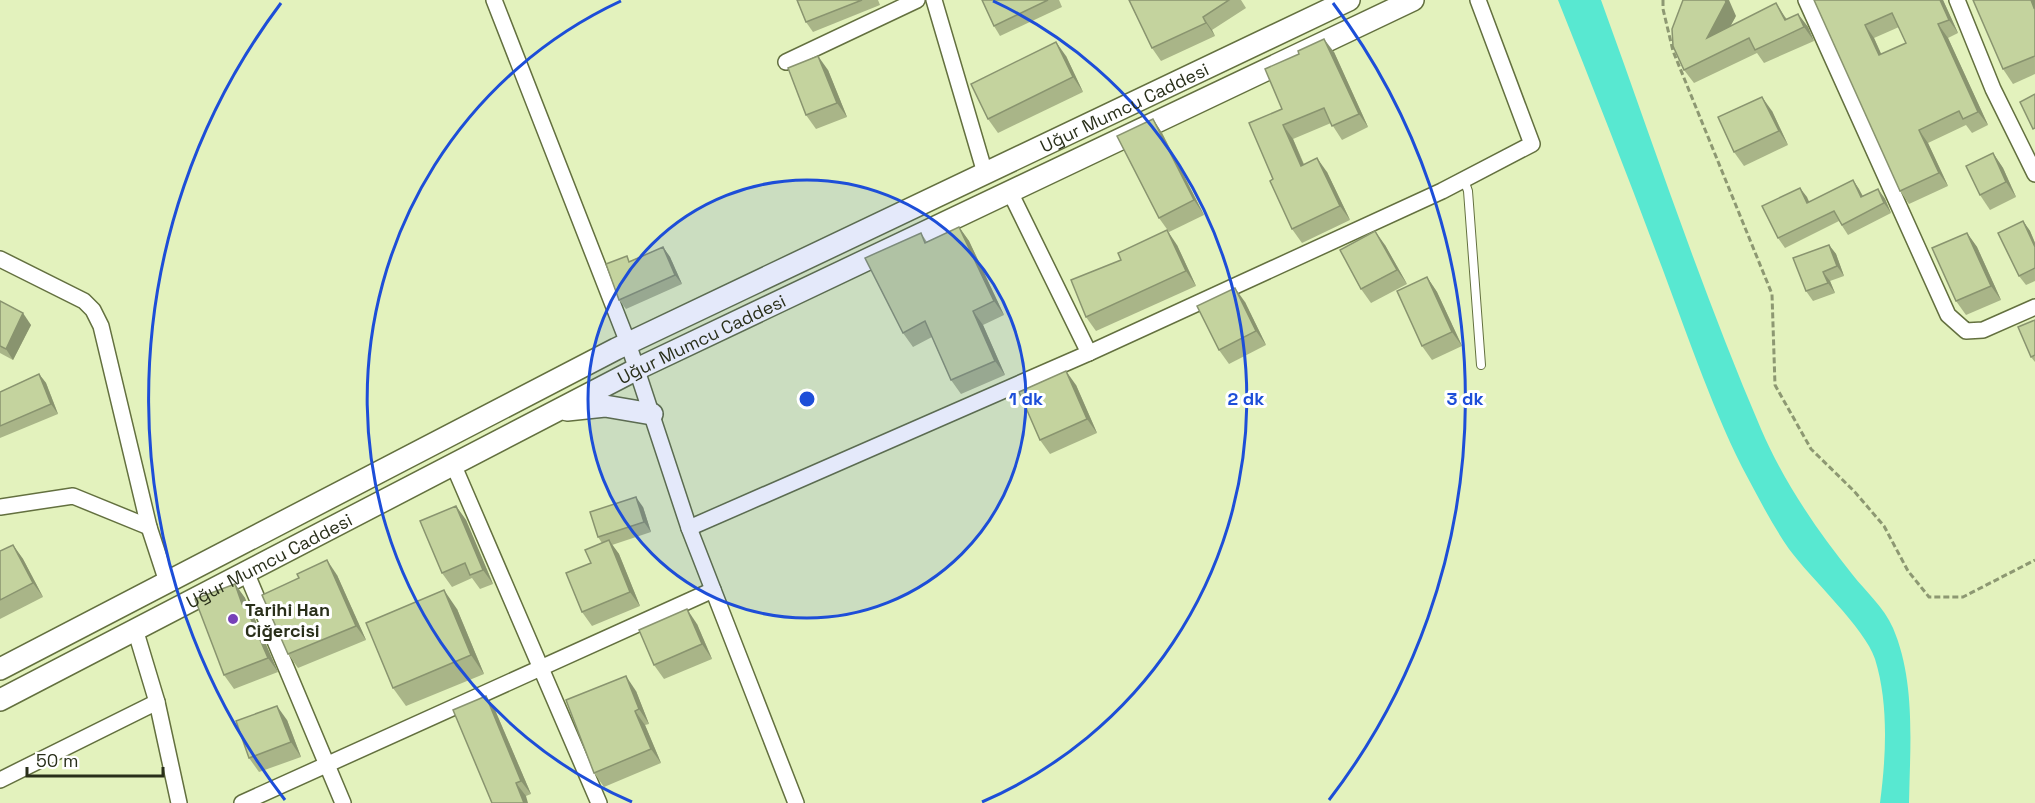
<svg xmlns="http://www.w3.org/2000/svg" width="2035" height="803" viewBox="0 0 2035 803" font-family="'Space Grotesk',sans-serif">
	<style>
		.water { fill: #58e8d1 }
		.lines { fill: none; stroke-linecap: round; stroke-linejoin: round }
		.lane-casing { stroke: #63703f; stroke-width: 10 }
		.street-casing { stroke: #63703f; stroke-width: 18 }
		.secondary-casing { stroke: #63703f; stroke-width: 24 }
		.path { stroke: #8d9872; stroke-width: 3; stroke-dasharray: 6 3; stroke-linecap: butt }
		.lane { stroke: #fff; stroke-width: 8 }
		.street { stroke: #fff; stroke-width: 15 }
		.secondary { stroke: #fff; stroke-width: 21 }
		.wall { fill: #a9b588; fill-rule: evenodd }
		.shaded-wall { fill: #89946f }
		.building { fill: #c4d39e; stroke: #89946f; stroke-width: 1.5; fill-rule: evenodd }
		.ring { fill: none; stroke: #1d4ed8; stroke-width: 3 }
		.poi-dot { fill: #7741b8; stroke: #fff; stroke-width: 2 }
		.labels { text-anchor: middle; dominant-baseline: central; stroke-width: 6; stroke-linejoin: round; paint-order: stroke }
		.street-label { font-size: 18px; fill: #292f1a; stroke: #fff }
		.poi-label { font-size: 18px; font-weight: bold; fill: #292f1a; stroke: #fff; text-anchor: start }
		.centre { fill: #1d4ed8; stroke: #fff; stroke-width: 3 }
		.ring-label { font-size: 18px; text-anchor: middle; font-weight: bold; fill: #1d4ed8; stroke: #fff; stroke-width: 6; stroke-linejoin: round; paint-order: stroke }
	</style>
	<rect width="100%" height="100%" fill="#e3f2bd"/>
	<!-- water -->
	<path class="water" d="M1558 0H1601C1653 143 1701 289 1761 429 1784 482 1816 529 1852 574 1866 592 1884 607 1893 628 1916 682 1910 746 1909 803H1880C1886 757 1889 704 1875 659 1865 628 1811 579 1789 549 1771 523 1757 495 1742 467 1710 403 1684 325 1658 257 1626 171 1592 85 1558 0Z"/>
	<g class="lines">
		<!-- lane casing -->
		<g class="lane-casing">
			<polyline id="lane" points="1464,180 1468,191 1481,365"/>
		</g>
		<!-- street casing -->
		<g class="street-casing">
			<g id="street">
				<polyline points="494,0 628,343 689,528 796,803"/>
				<polyline points="934,0 985,173"/>
				<polyline points="1806,0 1948,315 1966,331 1983,330 2035,307"/>
				<polyline points="1957,0 1993,89 2035,174"/>
				<polyline points="786,62 917,0"/>
				<polyline points="1010,192 1089,353"/>
				<polyline points="0,259 84,301 93,310 101,326 149,527 167,582"/>
				<polyline points="453,464 599,803"/>
				<polyline points="0,507 73,496 149,527"/>
				<polyline points="689,528 1089,353 1442,191 1532,144 1478,0"/>
				<polyline points="246,572 343,803"/>
				<polyline points="135,629 157,702 179,803"/>
				<polyline points="0,780 157,702"/>
				<polyline points="242,803 713,590"/>
			</g>
		</g>
		<!-- secondary casing -->
		<g class="secondary-casing">
			<g id="secondary">
				<polyline points="567,410 605,406 652,414"/>
				<path id="s1" d="M0 669 616 349 1349 0"/>
				<path id="s2" d="M0 700 637 369 1413 0"/>
			</g>
		</g>
		<!-- path -->
		<polyline class="path" points="1663,0 1663,9 1673,51 1772,294 1775,385 1811,449 1854,491 1884,526 1908,571 1929,597 1963,597 2035,560"/>
		<!-- lane -->
		<use href="#lane" class="lane"/>
		<!-- street -->
		<use href="#street" class="street"/>
		<!-- secondary -->
		<use href="#secondary" class="secondary"/>
	</g>
	<!-- wall -->
	<g class="wall">
		<polygon points="797,0 878,0 880,5 813,32 806,22"/>
		<polygon points="982,0 1059,0 1062,7 1000,36 994,26"/>
		<polygon points="1129,0 1241,0 1246,8 1212,30 1215,36 1161,61 1152,48"/>
		<path d="M1814 0H1943L1958 33 1948 38 1988 125 1972 133 1966 125 1928 143 1948 186 1909 204 1900 191ZM1899 27 1906 43 1881 54 1874 38Z"/>
		<polygon points="2035,0 2035,74 2013,84 2003,69"/>
		<polygon points="1798,14 1808,27 1814,41 1764,63 1757,53 1694,83 1684,70 1736,16 1730,26 1785,17 1787,19"/>
		<polygon points="1334,52 1368,127 1342,140 1331,123 1293,139 1304,164 1327,172 1350,220 1302,243 1292,229 1273,179 1282,109"/>
		<polygon points="1066,56 1083,92 998,133 988,119"/>
		<polygon points="828,70 847,117 816,129 806,115"/>
		<polygon points="1772,111 1788,145 1744,166 1734,152"/>
		<polygon points="1153,119 1162,133 1204,215 1169,232 1159,218"/>
		<polygon points="1993,153 2003,168 2016,197 1990,210 1980,195"/>
		<polygon points="1853,180 1863,196 1878,189 1885,199 1891,213 1848,235 1839,221 1785,248 1778,238 1800,188 1809,202"/>
		<polygon points="2023,221 2030,231 2035,243 2035,281 2026,285 2019,276"/>
		<polygon points="959,227 969,241 1004,315 983,325 1005,375 961,394 951,380 932,337 913,347 903,333 921,233 927,242"/>
		<polygon points="1967,233 1977,247 2001,300 1966,315 1956,301"/>
		<polygon points="1177,245 1196,286 1096,331 1086,317 1121,260"/>
		<polygon points="1385,245 1407,284 1371,303 1361,289"/>
		<polygon points="1829,245 1836,254 1844,276 1830,281 1835,293 1813,301 1806,291"/>
		<polygon points="663,247 670,257 682,284 626,309 619,300 630,261"/>
		<polygon points="1427,277 1437,292 1462,346 1432,360 1422,346"/>
		<polygon points="0,301 31,325 13,360 0,353"/>
		<polygon points="1245,302 1266,345 1229,364 1219,350"/>
		<polygon points="2035,320 2035,362 2031,357"/>
		<polygon points="39,374 46,383 58,414 0,438 0,392"/>
		<polygon points="1076,385 1097,433 1050,454 1040,440"/>
		<polygon points="456,506 466,520 493,584 480,589 472,578 452,587 442,573"/>
		<polygon points="643,507 651,532 612,545 619,554 640,606 592,626 582,612 591,563 602,543 598,537"/>
		<polygon points="13,545 23,559 43,597 0,619 0,551"/>
		<polygon points="337,575 366,640 298,668 288,654"/>
		<polygon points="235,584 245,598 249,609 254,617 278,672 234,689 224,675"/>
		<polygon points="457,609 484,674 406,706 393,688"/>
		<polygon points="697,624 712,659 664,679 654,665"/>
		<polygon points="636,691 649,724 645,725 661,763 604,787 594,773"/>
		<polygon points="495,710 531,794 526,796 492,803"/>
		<polygon points="287,720 301,757 259,772 249,758"/>
	</g>
	<!-- shaded-wall -->
	<g class="shaded-wall">
		<polygon points="1725,0 1729,0 1736,16 1717,51 1707,38"/>
		<polygon points="1940,0 1943,0 1958,33 1949,20"/>
		<polygon points="2031,0 2035,0 2035,9"/>
		<polygon points="1776,3 1785,17 1794,34 1785,20"/>
		<polygon points="1798,14 1808,27 1814,41 1804,27"/>
		<polygon points="1203,17 1212,30 1215,36 1206,23"/>
		<polygon points="1938,24 1948,38 1988,125 1978,112"/>
		<polygon points="1865,25 1874,38 1888,69 1879,55"/>
		<polygon points="1324,39 1334,52 1368,127 1359,114"/>
		<polygon points="1056,42 1066,56 1083,92 1073,77"/>
		<polygon points="818,56 828,70 847,117 837,103"/>
		<polygon points="1762,97 1772,111 1788,145 1779,131"/>
		<polygon points="1153,119 1162,133 1204,215 1194,200"/>
		<polygon points="1283,125 1293,139 1310,180 1301,166"/>
		<polygon points="1919,130 1928,143 1948,186 1939,173"/>
		<polygon points="1993,153 2003,168 2016,197 2006,182"/>
		<polygon points="1317,158 1327,172 1350,220 1340,206"/>
		<polygon points="1853,180 1859,189 1868,207 1861,197"/>
		<polygon points="1800,188 1807,197 1814,213 1807,203"/>
		<polygon points="1878,189 1885,199 1891,213 1884,203"/>
		<polygon points="2023,221 2030,231 2035,243 2035,247"/>
		<polygon points="959,227 969,241 1004,315 994,301"/>
		<polygon points="1167,230 1177,245 1196,286 1186,271"/>
		<polygon points="1375,231 1385,245 1407,284 1397,270"/>
		<polygon points="1967,233 1977,247 2001,300 1991,286"/>
		<polygon points="1829,245 1836,254 1844,276 1837,266"/>
		<polygon points="663,247 670,257 682,284 675,275"/>
		<polygon points="1823,272 1830,281 1835,293 1828,283"/>
		<polygon points="1427,277 1437,292 1462,346 1452,332"/>
		<polygon points="1235,288 1245,302 1266,345 1256,331"/>
		<polygon points="973,311 983,325 1005,375 995,361"/>
		<polygon points="23,313 31,325 13,360 6,349"/>
		<polygon points="1066,371 1076,385 1097,433 1087,419"/>
		<polygon points="39,374 46,383 58,414 51,404"/>
		<polygon points="636,497 643,507 651,532 644,522"/>
		<polygon points="456,506 466,520 493,584 483,570"/>
		<polygon points="609,540 619,554 640,606 630,592"/>
		<polygon points="13,545 23,559 43,597 33,583"/>
		<polygon points="327,560 337,575 366,640 356,626"/>
		<polygon points="235,584 245,598 249,609 254,617 278,672 268,658 242,604"/>
		<polygon points="444,590 457,609 484,674 471,655"/>
		<polygon points="687,609 697,624 712,659 702,644"/>
		<polygon points="626,676 636,691 649,724 639,709"/>
		<polygon points="486,696 495,710 531,794 521,781"/>
		<polygon points="277,706 287,720 301,757 291,742"/>
		<polygon points="635,711 645,725 661,763 651,749"/>
		<polygon points="516,783 526,796 528,803 524,803"/>
	</g>
	<!-- building -->
	<g class="building">
		<polygon points="797,0 862,0 806,22"/>
		<polygon points="982,0 1048,0 994,26"/>
		<polygon points="1129,0 1229,0 1203,17 1206,23 1152,48"/>
		<polygon points="1683,0 1725,0 1726,2 1707,38 1776,3 1785,20 1798,14 1804,27 1755,50 1749,38 1684,70 1673,46 1672,29"/>
		<path d="M1814 0H1940L1949 20 1938 24 1978 112 1963 119 1959 111 1919 130 1939 173 1900 191ZM1892 13 1906 43 1879 55 1865 25Z"/>
		<polygon points="1973,0 2031,0 2034,8 2035,7 2035,56 2003,69"/>
		<polygon points="1324,39 1359,114 1332,126 1324,108 1283,125 1301,166 1317,158 1340,206 1292,229 1270,181 1273,179 1249,123 1282,109 1265,69 1299,54 1298,51"/>
		<polygon points="1056,42 1073,77 988,119 971,84"/>
		<polygon points="818,56 837,103 806,115 788,68"/>
		<polygon points="2035,94 2035,128 2033,129 2020,102"/>
		<polygon points="1762,97 1779,131 1734,152 1718,117"/>
		<polygon points="1153,119 1194,200 1159,218 1117,136"/>
		<polygon points="1993,153 2006,182 1980,195 1966,166"/>
		<polygon points="1853,180 1861,197 1878,189 1884,203 1842,225 1834,211 1778,238 1762,206 1800,188 1807,203"/>
		<polygon points="2023,221 2035,247 2035,268 2019,276 1998,233"/>
		<polygon points="959,227 994,301 973,311 995,361 951,380 925,321 903,333 865,258 921,233 925,243"/>
		<polygon points="1167,230 1186,271 1086,317 1071,280 1121,260 1118,253"/>
		<polygon points="1375,231 1397,270 1361,289 1340,250"/>
		<polygon points="1967,233 1991,286 1956,301 1932,248"/>
		<polygon points="1829,245 1837,266 1823,272 1828,283 1806,291 1793,258"/>
		<polygon points="663,247 675,275 619,300 606,264 627,256 629,262"/>
		<polygon points="1427,277 1452,332 1422,346 1397,291"/>
		<polygon points="1235,288 1256,331 1219,350 1197,306"/>
		<polygon points="0,301 23,313 6,349 0,346"/>
		<polygon points="2035,320 2035,355 2031,357 2018,327"/>
		<polygon points="1066,371 1087,419 1040,440 1019,392"/>
		<polygon points="39,374 51,404 0,426 0,392"/>
		<polygon points="636,497 644,522 598,537 590,512"/>
		<polygon points="456,506 483,570 470,575 465,563 442,573 420,521"/>
		<polygon points="609,540 630,592 582,612 566,573 591,563 585,550"/>
		<polygon points="13,545 33,583 0,600 0,551"/>
		<polygon points="327,560 356,626 288,654 262,595 299,578 297,574"/>
		<polygon points="235,584 242,604 244,603 268,658 224,675 195,599"/>
		<polygon points="444,590 471,655 393,688 366,623"/>
		<polygon points="687,609 702,644 654,665 639,630"/>
		<polygon points="626,676 639,709 635,711 651,749 594,773 566,700"/>
		<polygon points="486,696 521,781 516,783 524,803 492,803 453,710"/>
		<polygon points="277,706 291,742 249,758 236,721"/>
	</g>
	<!-- distance rings -->
	<circle cx="807" cy="399" r="219" fill="#1d4ed8" fill-opacity=".12"/>
	<g class="ring">
		<circle cx="807" cy="399" r="219"/>
		<path d="M632 802A439 439 0 0 1 621 1M993 1A439 439 0 0 1 982 802"/>
		<path d="M285 800A658 658 0 0 1 281 3M1333 3A658 658 0 0 1 1329 800"/>
	</g>
	<!-- markers -->
	<circle class="poi-dot" cx="233" cy="619" r="6"/>
	<g class="labels">
		<!-- street labels -->
		<g class="street-label">
			<text stroke="none"><textPath href="#s1" startOffset="1257">Uğur Mumcu Caddesi</textPath></text>
			<text stroke="none"><textPath href="#s2" startOffset="789">Uğur Mumcu Caddesi</textPath></text>
			<text stroke="none"><textPath href="#s2" startOffset="303">Uğur Mumcu Caddesi</textPath></text>
		</g>
		<!-- poi labels -->
		<g class="poi-label">
			<text x="245" y="609">Tarihi Han<tspan x="245" dy="21">Ciğercisi</tspan></text>
		</g>
	</g>
	<circle cx="807" cy="399" r="9" class="centre"/>
	<g class="ring-label">
		<text x="1026" y="405">1 dk</text>
		<text x="1246" y="405">2 dk</text>
		<text x="1465" y="405">3 dk</text>
	</g>
	<!-- scale -->
	<path d="M27 767v9h136v-9" fill="none" stroke="#292f1a" stroke-width="3"/>
	<text x="36" y="767" font-size="18" fill="#292f1a" stroke="#ffffff" stroke-width="4.5" paint-order="stroke">50 m</text>
</svg>
